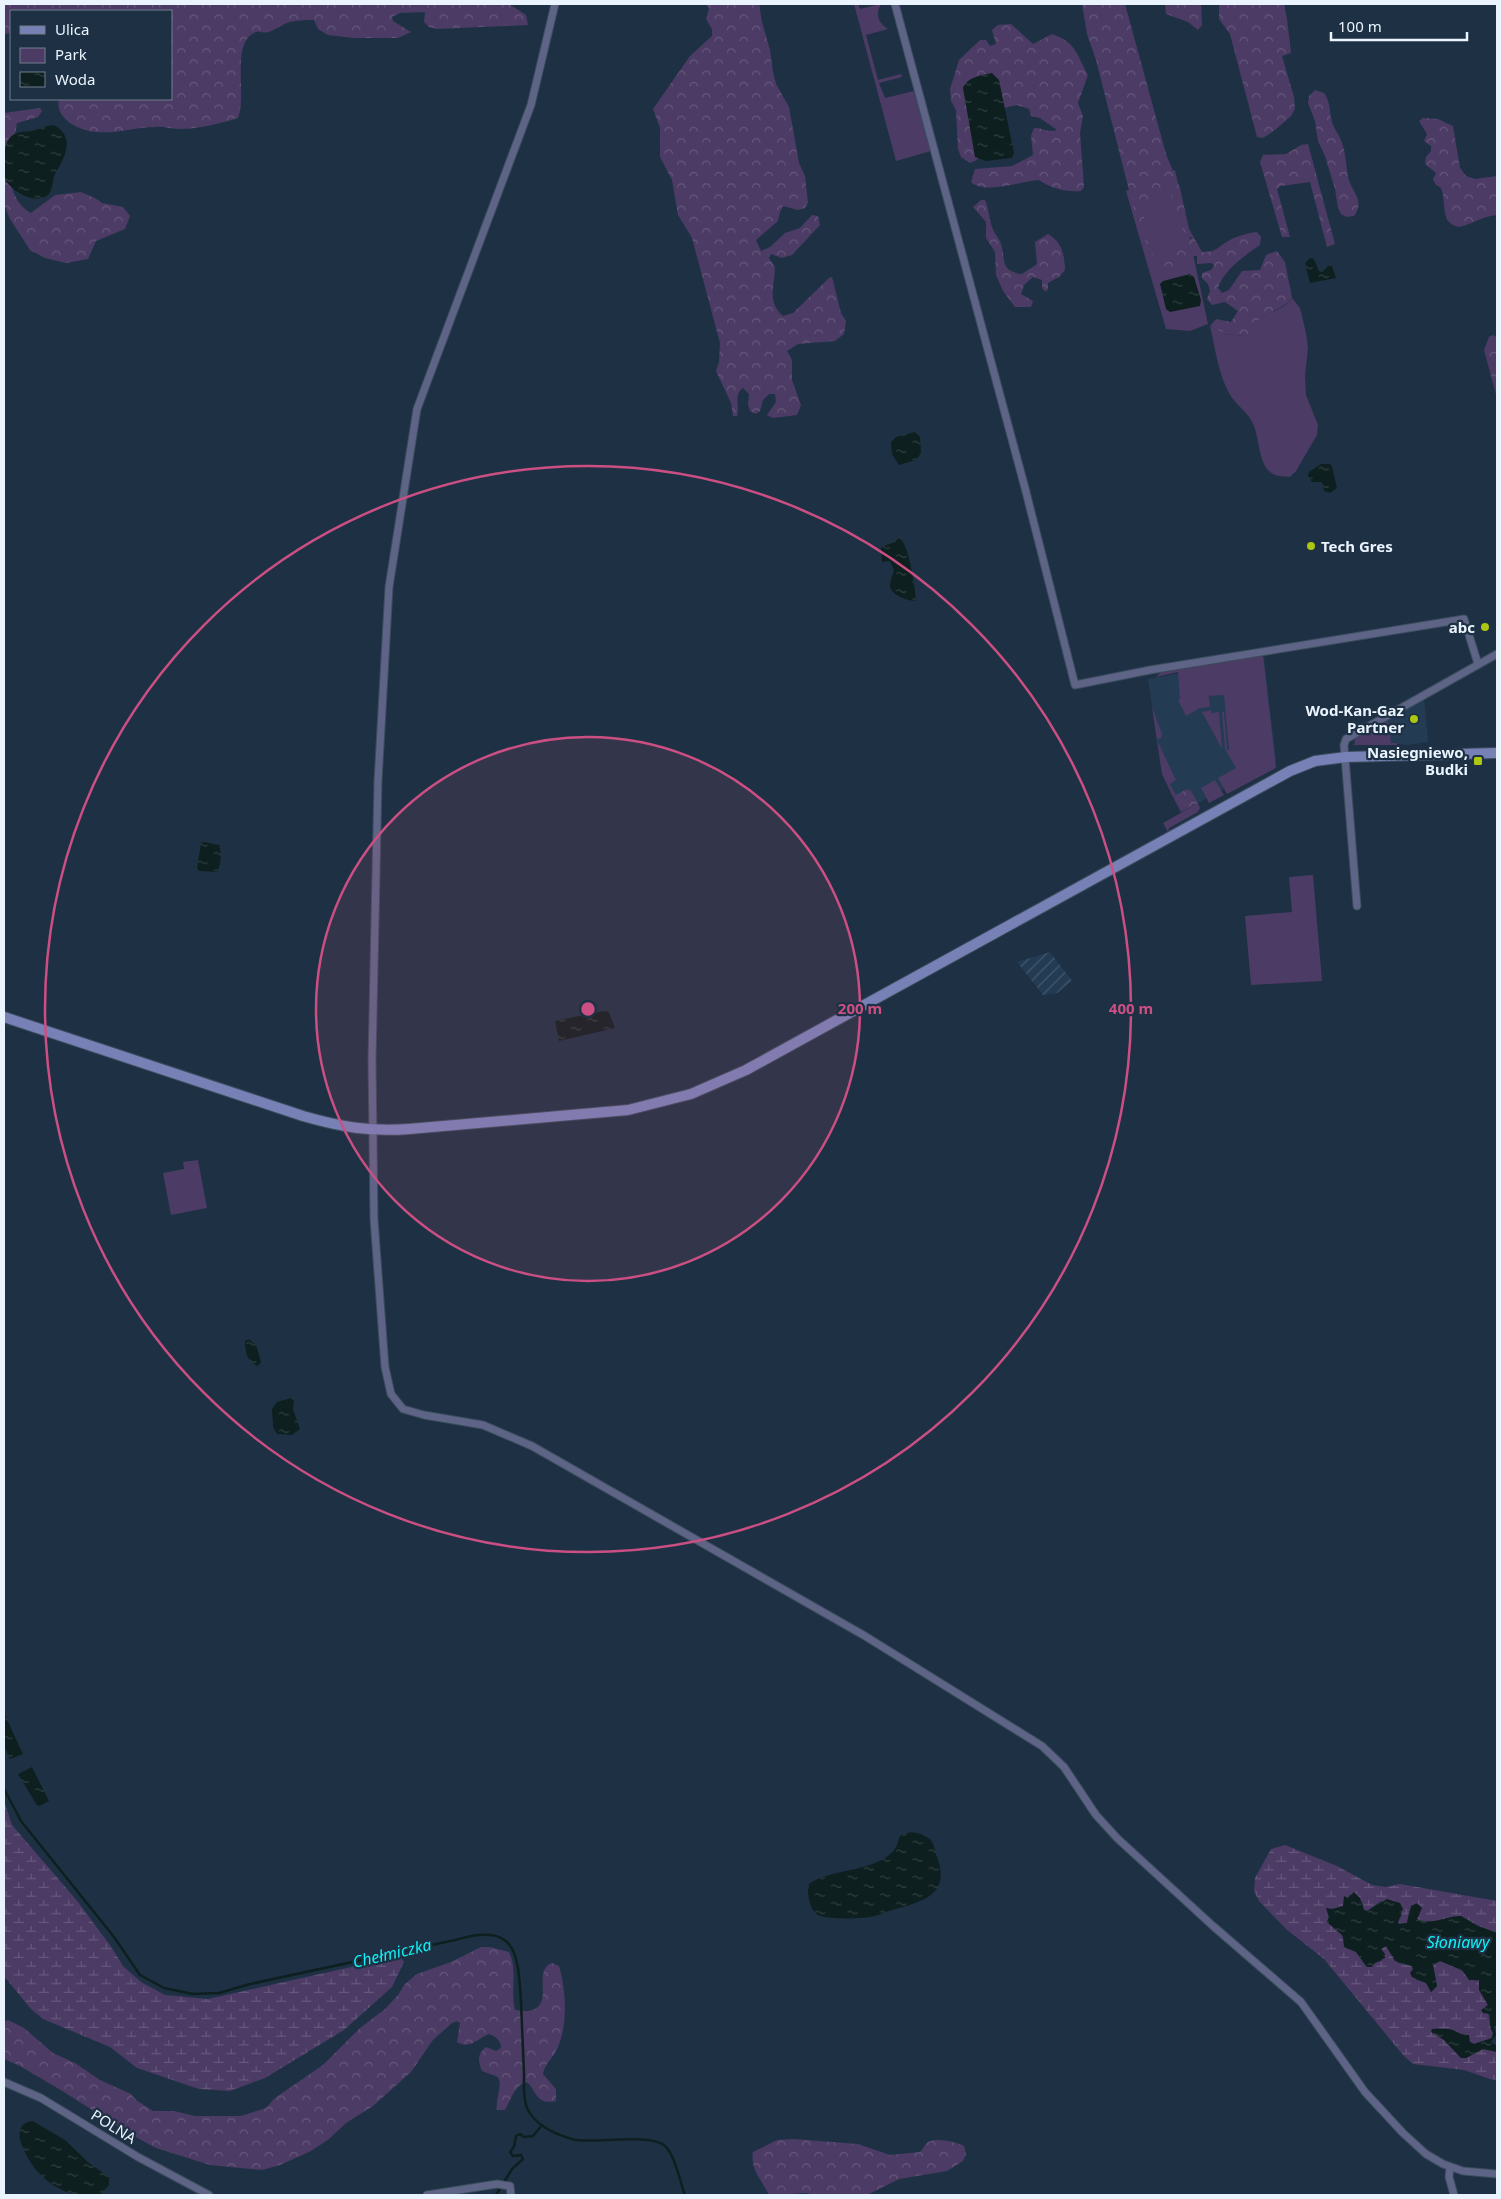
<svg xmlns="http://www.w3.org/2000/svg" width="1501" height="2199" viewBox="0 0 1501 2199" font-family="'Noto Sans',sans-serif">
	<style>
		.built { fill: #233b53 }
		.industrial { fill: url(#industrial-furrows) }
		.green { fill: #4c3b65 }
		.forest { fill: url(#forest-crowns) }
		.wetland { fill: url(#wetland-marsh) }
		.water { fill: url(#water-ripples) }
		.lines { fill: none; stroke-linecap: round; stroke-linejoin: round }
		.stream { stroke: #0e1f1f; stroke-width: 2.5 }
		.street-casing { stroke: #3b4c5e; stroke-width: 9 }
		.secondary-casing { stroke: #3b4c5e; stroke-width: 12 }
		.street { stroke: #5d6485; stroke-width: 7 }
		.secondary { stroke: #7781b5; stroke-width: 10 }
		.ring { fill: none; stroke: #cc4f84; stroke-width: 2.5 }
		.poi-dot { fill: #acc611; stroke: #1e3144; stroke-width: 2 }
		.labels { text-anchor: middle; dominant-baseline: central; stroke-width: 4.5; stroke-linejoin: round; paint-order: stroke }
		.poi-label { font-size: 15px; font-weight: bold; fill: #eaf4fe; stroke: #1e3144; text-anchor: end }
		.street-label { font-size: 15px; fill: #eaf4fe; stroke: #1e3144 }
		.water-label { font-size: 16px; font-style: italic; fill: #0ff1f5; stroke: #1e3144 }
		.centre { fill: #cc4f84; stroke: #1e3144; stroke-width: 2.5 }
		.ring-label { font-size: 15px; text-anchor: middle; font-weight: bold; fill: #cc4f84; stroke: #1e3144; stroke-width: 4.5; stroke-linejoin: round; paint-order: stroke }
	</style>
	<defs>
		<pattern id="industrial-furrows" width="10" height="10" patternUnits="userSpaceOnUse" patternTransform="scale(1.25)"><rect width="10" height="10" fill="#233b53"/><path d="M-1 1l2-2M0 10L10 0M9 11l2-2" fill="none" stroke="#43586d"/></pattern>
		<pattern id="forest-crowns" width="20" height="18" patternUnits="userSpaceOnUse" patternTransform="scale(1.25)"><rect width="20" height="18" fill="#4c3b65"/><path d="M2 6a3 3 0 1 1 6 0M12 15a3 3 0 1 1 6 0" fill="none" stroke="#66587c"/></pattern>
		<pattern id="wetland-marsh" width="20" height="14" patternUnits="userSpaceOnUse" patternTransform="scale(1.25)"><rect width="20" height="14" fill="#4c3b65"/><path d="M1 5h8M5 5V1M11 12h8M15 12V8" fill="none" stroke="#66587c"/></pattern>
		<pattern id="water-ripples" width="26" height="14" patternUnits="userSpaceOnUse" patternTransform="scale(1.25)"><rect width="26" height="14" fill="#0e1f1f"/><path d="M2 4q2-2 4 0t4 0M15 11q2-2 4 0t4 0" fill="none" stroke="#314041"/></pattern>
	</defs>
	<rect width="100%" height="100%" fill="#1e3144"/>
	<!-- built -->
	<g class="built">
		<polygon points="1264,658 1276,761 1181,812 1162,774 1148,679"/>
		<polygon points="1424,697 1428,742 1407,745 1391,743 1389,723 1385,719"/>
	</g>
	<!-- industrial -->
	<polygon class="industrial" points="1050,952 1072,981 1057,993 1043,995 1017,962"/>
	<!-- green -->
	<g class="green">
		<path d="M854 4H858L860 9 881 4C875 14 878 23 888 29L866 35 878 80 901 74 902 77 879 83 885 98 914 91 931 151 896 161Z"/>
		<polygon points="1175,170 1208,324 1190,331 1166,329 1126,191"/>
		<path d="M1292 298 1300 308 1306 333 1308 348 1305 376 1306 395 1318 425 1317 435 1296 471 1290 477C1282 476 1274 477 1268 470 1259 460 1259 439 1254 426 1248 411 1236 406 1229 393 1218 373 1215 347 1210 326L1225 334 1246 336C1250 329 1255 322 1262 317 1272 310 1284 310 1292 298Z"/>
		<polygon points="1263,655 1276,768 1227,794 1218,778 1236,768 1225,749 1222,712 1224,712 1227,750 1229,750 1224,695 1207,696 1209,697 1210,707 1200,708 1186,716 1178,700 1180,699 1178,672 1156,677 1162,671"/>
		<polygon points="1152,707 1162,734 1161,738 1157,740 1176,780 1170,784 1176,795 1173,797 1162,774"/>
		<polygon points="1211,710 1211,713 1219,712 1222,749 1202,712"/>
		<polygon points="1385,719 1389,723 1391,743 1397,743 1397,745 1353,745 1355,743 1354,737"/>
		<polygon points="1215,780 1224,795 1209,803 1201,788"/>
		<polygon points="1198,803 1200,808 1198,812 1169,828 1168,832 1163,823"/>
		<polygon points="1313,875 1322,981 1251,985 1245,916 1292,912 1289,877"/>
		<polygon points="198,1160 207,1208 171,1215 163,1173 184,1169 183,1162"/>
	</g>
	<!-- forest -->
	<g class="forest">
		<path d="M4 4H509L526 15 528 25 437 29 429 27 424 22 425 12 400 13 392 17 393 21 411 32 398 38H354L328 35 318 29 314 20C305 20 295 20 287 23 281 25 275 30 269 32 264 34 259 30 254 33 231 44 247 95 238 118 219 124 198 129 178 129 170 129 162 126 155 127 136 127 115 134 97 132 80 131 54 119 59 99H171V11H11V33L4 34Z"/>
		<path d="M706 4H759L762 22 770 50 773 72 776 84 789 107 799 163 805 176 808 203 805 208 798 210 783 206 780 212 778 221 756 240 761 251 770 247 785 233 800 228 812 215 818 216 820 225 792 255 782 258 771 254 769 258 775 267C775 286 766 301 783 316L793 313 829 278 832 277 841 313 846 321 844 334 835 341 798 344 787 351 792 360V380L801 405 797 415 773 418 767 415 776 402 775 394H769L763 400 760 411 756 414 750 411 748 404 749 394 743 388C733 395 740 407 737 416H733L731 403 716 371 719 362 720 343 692 238 678 215 672 180 660 157V128L653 109 690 56 712 36V29L706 19 709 9Z"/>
		<path d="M1082 4H1125L1166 154 1180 188 1189 229 1202 252C1218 252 1217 247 1230 240 1237 236 1248 233 1257 232L1261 237 1260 245C1245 255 1223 271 1218 288L1222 293 1229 290 1242 271 1260 270 1266 255 1277 251 1285 262 1292 298C1281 313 1256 312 1253 331L1246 336 1225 334 1210 326 1216 319 1231 322 1238 311 1225 302 1212 305 1207 299 1210 291 1208 284 1202 278V273L1211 270 1214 265 1211 263 1197 264V256C1182 255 1182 270 1172 277 1163 270 1159 256 1170 249 1178 244 1183 247 1192 238 1176 232 1178 202 1168 190 1160 191 1157 195 1152 200 1132 223 1158 245 1153 271 1148 266 1146 254 1148 247L1134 210 1096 60 1087 34Z"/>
		<polygon points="1165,4 1201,4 1202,25 1198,30 1188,22 1166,14"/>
		<polygon points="1219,4 1284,4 1287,19 1291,53 1282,56 1294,97 1295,109 1291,116 1275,130 1263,138 1257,137 1230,34 1219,19"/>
		<path d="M1011 24 1033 44 1052 34C1077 43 1076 54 1088 75L1078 103 1083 116 1080 133 1084 187 1081 191C1067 192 1051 189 1039 180 1021 181 984 195 971 182L975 169 1012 166 1033 155 1031 136 1034 128C1043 127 1045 133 1057 130L1040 118 1031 116 1029 109 1017 105 1004 108 977 160 970 163 961 157 958 149 956 110 951 101 950 89 959 60 980 40H986L990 46 996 44 992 30 998 25Z"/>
		<path d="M1315 90 1324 93C1331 103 1329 111 1332 122 1334 129 1340 136 1342 143 1346 154 1346 165 1348 177 1351 191 1366 201 1354 216L1347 217 1341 214 1338 208 1335 189 1325 156 1318 141 1315 121 1308 103 1309 96Z"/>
		<path d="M40 108 42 111 38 117 17 123C12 154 0 195 31 213L55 195 81 192 95 198 102 203 123 207 130 216 125 229 96 241 88 259 66 263 45 258 30 250 10 219 4 204V113Z"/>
		<path d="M1423 118 1438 119 1453 126 1460 168 1466 176 1475 179 1497 176V215C1482 216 1473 224 1459 227 1439 223 1447 202 1441 188L1436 185 1433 179 1436 173 1425 164 1426 157 1431 151V146L1424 141 1427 134 1419 121Z"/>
		<polygon points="1308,144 1335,244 1327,247 1310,182 1281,186 1277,189 1290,237 1282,237 1260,162 1263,155 1286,154 1301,145"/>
		<path d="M981 200H985C989 209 989 218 992 227 994 233 998 237 1000 241 1007 258 998 271 1022 274L1037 264 1035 242 1048 234C1063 243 1064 254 1065 270L1059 277 1048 283V288L1046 292 1042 288V280L1033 277 1024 285 1021 294 1033 301 1031 307H1015L1003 291 996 275 995 252 986 238V222L973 207Z"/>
		<polygon points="1493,335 1497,337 1497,398 1484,350 1489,337"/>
		<polygon points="1187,789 1191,791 1198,803 1181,812 1173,797"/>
		<path d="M481 1947H490L509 1952C518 1971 510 1991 515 2010 520 2010 527 2012 532 2010 554 2004 532 1970 552 1963L559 1966C566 1990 568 2023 558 2047 554 2057 545 2063 543 2074L556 2089V2101C534 2106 536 2087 526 2082 514 2086 511 2100 505 2110H497C495 2099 503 2088 498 2077L482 2071C478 2061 477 2054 486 2047L496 2051 501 2048C501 2041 496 2036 489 2034 478 2038 470 2050 457 2042L460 2023 457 2021 452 2023 433 2040 411 2072 373 2106 346 2123 329 2139 311 2151 280 2165 262 2170 210 2165 156 2148 130 2134 64 2092 20 2066 4 2059V2022L8 2020 24 2028 53 2053 75 2063 100 2080 131 2094 136 2100 153 2111H174L195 2116H241L266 2108 275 2098 323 2065 360 2028 385 2009 398 1995 405 1984 417 1974 451 1962Z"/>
		<path d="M794 2139 858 2144 890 2155 920 2152C923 2149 925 2144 928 2142 935 2137 958 2142 964 2146L966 2154 963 2161 947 2171 899 2179 867 2195H815L806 2193 769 2195C762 2180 750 2170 753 2152L777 2140Z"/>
	</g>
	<!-- wetland -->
	<g class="wetland">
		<polygon points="4,1801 12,1825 78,1902 112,1948 123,1966 141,1982 165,1995 208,1999 400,1956 404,1962 392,1987 344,2030 265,2078 230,2091 199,2089 137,2068 110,2047 43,2019 30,2008 4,1976"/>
		<path d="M1285 1845 1337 1866 1372 1885 1386 1887 1400 1884 1497 1901V1933L1478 1926 1461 1916C1447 1916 1431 1926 1417 1919L1420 1913 1409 1911 1407 1923 1399 1924 1398 1922 1402 1915 1381 1901 1367 1911 1364 1910 1362 1902 1350 1894 1348 1898H1344L1343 1906 1331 1909 1327 1913 1329 1917 1327 1922 1341 1933 1346 1948 1356 1952 1365 1965 1382 1961 1381 1949 1386 1946 1398 1963 1412 1966 1416 1980 1426 1983 1431 1992 1437 1986 1433 1965 1440 1961 1461 1970 1475 1981 1479 1980 1482 1994 1488 2005 1486 2007C1490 2017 1489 2026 1493 2033L1492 2038 1474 2044 1470 2042 1465 2035C1456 2035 1441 2025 1431 2030L1444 2040 1461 2058H1466L1483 2049 1497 2052V2080L1490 2079 1464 2070 1413 2064 1403 2055 1324 1959 1286 1929 1259 1901 1254 1891 1255 1878 1271 1849Z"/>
	</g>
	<!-- water -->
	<g class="water">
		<path d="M992 73 999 80 1014 153 1012 158 986 161 975 157 963 88C967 77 982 75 992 73Z"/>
		<path d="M54 125C76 137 65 158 55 174 52 180 54 186 50 192 41 207 17 194 8 184 3 177 4 169 4 162 4 151 5 137 17 133 21 131 27 132 32 131 40 129 45 126 54 125Z"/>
		<polygon points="1310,258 1314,259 1319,271 1322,272 1328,266 1332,266 1336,278 1310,283 1305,263"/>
		<polygon points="1190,274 1194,277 1201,300 1200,306 1170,312 1166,309 1160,284 1163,281"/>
		<polygon points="915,432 920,437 921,453 916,460 899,465 892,454 891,442 896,437"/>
		<polygon points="1321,464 1330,464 1332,466 1337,488 1330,493 1324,491 1322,482 1312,482 1308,476 1309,472"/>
		<path d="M899 537C909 544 915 587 916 600L914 601C906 600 891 595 890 586 890 581 893 574 894 570L890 561 882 562 881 547 895 542Z"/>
		<path d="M204 842 219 845C222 851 221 866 217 872L199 871 197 868 201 843Z"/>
		<polygon points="608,1010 615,1028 559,1041 555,1021"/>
		<path d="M249 1339 256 1345 261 1362 258 1366C247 1363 245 1351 245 1341Z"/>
		<polygon points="291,1398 294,1401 293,1409 300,1429 292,1435 277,1434 273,1427 272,1409 277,1402"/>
		<polygon points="4,1713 23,1754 10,1759 4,1746"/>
		<polygon points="32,1767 49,1801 38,1807 18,1774"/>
		<path d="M911 1832 921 1834 930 1839C935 1845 935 1853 938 1860 951 1897 917 1903 889 1911 884 1912 880 1915 875 1916 865 1919 827 1920 818 1915 810 1911 806 1892 809 1884 830 1868 882 1872 896 1847 898 1844 898 1839 900 1836Z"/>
		<path d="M1354 1892 1360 1898 1364 1910 1367 1911 1387 1899 1400 1903 1403 1909 1398 1922 1399 1924 1407 1923 1411 1906 1417 1903 1422 1908 1417 1919C1430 1926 1447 1916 1461 1916L1478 1926 1497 1933V2026H1494L1496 2035 1491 2042 1497 2046V2052L1483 2049 1466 2058H1461L1444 2040 1431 2032 1432 2029C1437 2029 1448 2028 1453 2030 1459 2033 1461 2035 1469 2035L1470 2042 1474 2044 1492 2038 1493 2033 1490 2027V2014L1483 2013 1481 2010 1488 2005 1479 1990V1980H1469L1462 1970 1440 1961 1433 1965 1437 1986 1431 1992 1426 1983 1412 1977 1410 1973 1413 1969 1412 1966 1395 1961 1386 1946 1381 1949 1385 1954V1958L1375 1963 1372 1967H1367L1356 1952 1344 1947 1343 1936 1327 1922 1329 1917 1326 1908 1333 1909 1343 1906 1344 1896 1348 1898Z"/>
		<path d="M33 2121 65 2140 89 2163 109 2177V2185L100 2195C87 2195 74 2196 62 2190 53 2186 44 2179 37 2171 28 2160 5 2124 33 2121Z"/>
	</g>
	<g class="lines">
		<!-- stream -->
		<g class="stream">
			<path d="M4 1789 21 1821 114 1937 140 1975 164 1988 193 1994 219 1993 250 1984 455 1940C516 1922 518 1951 521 2002 522 2026 523 2050 524 2074 524 2085 523 2098 527 2108 532 2119 544 2128 555 2133 562 2135 569 2139 576 2140 597 2143 652 2133 665 2146 675 2155 680 2182 685 2195"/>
			<polyline points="496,2195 512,2169 523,2159 521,2155 513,2156 510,2152 514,2147 516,2136 520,2134 524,2137 533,2136 542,2125"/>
		</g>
		<!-- street casing -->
		<g class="street-casing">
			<g id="street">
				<polyline points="555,4 531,105 417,409 389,587 378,781 372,1060 374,1219 385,1367 391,1394 403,1409 424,1415 483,1425 532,1446 865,1636 1042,1746 1064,1767 1096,1815 1117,1838 1213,1926 1301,2002 1365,2092 1403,2133 1426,2154 1443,2164 1463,2171 1497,2174"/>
				<polyline points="895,4 1025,488 1075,685 1150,670 1464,619 1478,664"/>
				<polyline points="1357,906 1344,745 1346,739 1497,654"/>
				<polyline points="4,2082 41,2098 138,2157 209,2195"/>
				<polyline points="1450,2167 1449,2177 1454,2195"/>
				<polyline points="510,2186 511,2195"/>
				<polyline points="427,2195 497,2184 509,2186"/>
			</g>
		</g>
		<!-- secondary casing -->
		<g class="secondary-casing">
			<path id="secondary" d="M4 1017 303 1116C341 1127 370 1132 409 1129L628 1110 691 1094 746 1070 1290 771 1315 761 1346 757 1497 753"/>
		</g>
		<!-- street -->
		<use href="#street" class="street"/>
		<!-- secondary -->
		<use href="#secondary" class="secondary"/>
	</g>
	<!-- distance rings -->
	<circle cx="588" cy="1009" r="272" fill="#cc4f84" fill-opacity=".12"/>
	<g class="ring">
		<circle cx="588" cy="1009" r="272"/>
		<circle cx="588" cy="1009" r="543"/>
	</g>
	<!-- markers -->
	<g class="poi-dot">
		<circle cx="1311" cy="546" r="5"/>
		<circle cx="1485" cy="627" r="5"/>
		<circle cx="1414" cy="719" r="5"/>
		<rect x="1473" y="756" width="10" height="10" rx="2.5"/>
	</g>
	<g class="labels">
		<!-- poi labels -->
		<g class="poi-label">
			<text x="1321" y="546" text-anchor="start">Tech Gres</text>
			<text x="1475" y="627">abc</text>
			<text x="1404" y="710">Wod-Kan-Gaz<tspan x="1404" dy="17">Partner</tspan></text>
			<text x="1468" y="752">Nasiegniewo,<tspan x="1468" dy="17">Budki</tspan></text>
		</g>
		<!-- street labels -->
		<g class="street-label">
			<text transform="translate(114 2126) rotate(32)">POLNA</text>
		</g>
		<!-- water labels -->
		<g class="water-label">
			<text x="1458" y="1942">Słoniawy</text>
			<text transform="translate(392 1953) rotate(-13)">Chełmiczka</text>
		</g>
	</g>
	<circle cx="588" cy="1009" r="8" class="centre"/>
	<g class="ring-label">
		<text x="860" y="1014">200 m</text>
		<text x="1131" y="1014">400 m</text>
	</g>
	<!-- border -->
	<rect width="1501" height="2199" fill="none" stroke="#eaf4fe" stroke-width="10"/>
	<!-- legend -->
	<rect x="10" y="10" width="162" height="90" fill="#1e3144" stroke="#707f8e"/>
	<rect x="20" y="26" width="25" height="8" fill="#7781b5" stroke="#707f8e"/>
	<text x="55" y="35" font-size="15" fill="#eaf4fe">Ulica</text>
	<rect x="20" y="48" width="25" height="15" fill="#4c3b65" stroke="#707f8e"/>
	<text x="55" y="60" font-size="15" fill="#eaf4fe">Park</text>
	<rect x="20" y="72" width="25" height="15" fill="url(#water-ripples)" stroke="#707f8e"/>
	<text x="55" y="85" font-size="15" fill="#eaf4fe">Woda</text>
	<!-- scale -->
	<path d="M1331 32v8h136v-8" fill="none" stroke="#eaf4fe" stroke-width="2.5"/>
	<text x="1338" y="32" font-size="15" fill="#eaf4fe" stroke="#1e3144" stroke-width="4" paint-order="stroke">100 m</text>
</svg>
